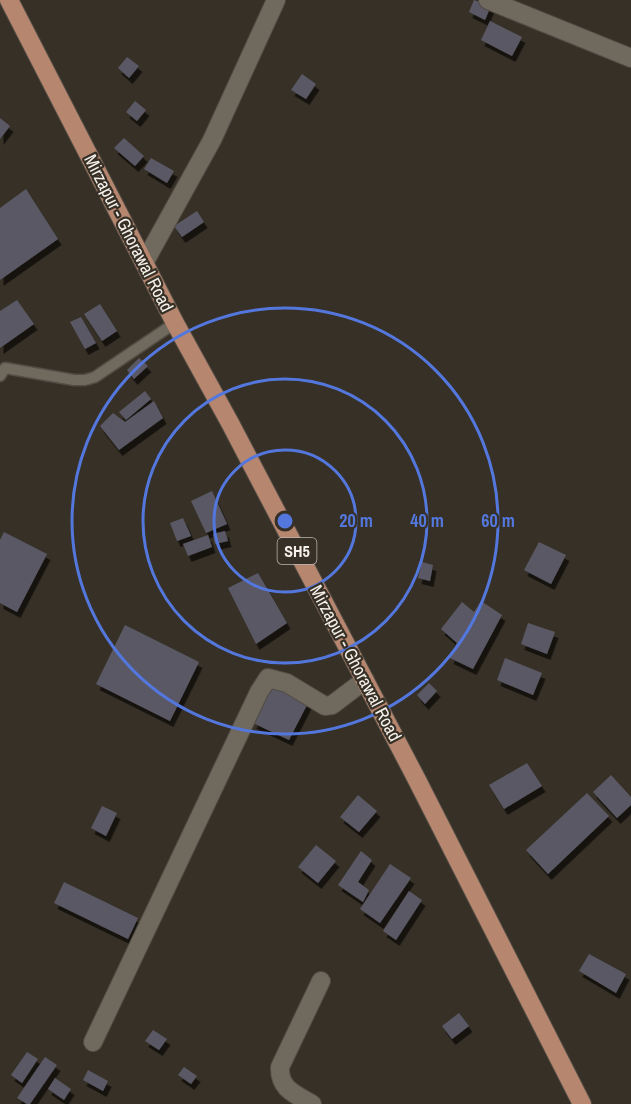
<svg xmlns="http://www.w3.org/2000/svg" width="631" height="1104" viewBox="0 0 631 1104" font-family="'Archivo Narrow',sans-serif">
	<style>
		.building { fill: #5a5965; filter: url(#shadow) }
		.lines { fill: none; stroke-linecap: round; stroke-linejoin: round }
		.lane-casing { stroke: #514c44; stroke-width: 13 }
		.street-casing { stroke: #514c44; stroke-width: 20 }
		.primary-casing { stroke: #514c44; stroke-width: 20 }
		.lane { stroke: #6f695e; stroke-width: 10 }
		.street { stroke: #6f695e; stroke-width: 18 }
		.primary { stroke: #b7866f; stroke-width: 18 }
		.ring { fill: none; stroke: #5377dd; stroke-width: 3 }
		.labels { text-anchor: middle; dominant-baseline: central; stroke-width: 4.5; stroke-linejoin: round; paint-order: stroke }
		.shield { fill: #363026; stroke: #bcb7b0; stroke-width: 1.5 }
		.shield-label { font-size: 16px; font-weight: bold; fill: #f5f1eb }
		.street-label { font-size: 18px; fill: #f5f1eb; stroke: #363026 }
		.centre { fill: #5377dd; stroke: #363026; stroke-width: 3 }
		.ring-label { font-size: 18px; text-anchor: middle; font-weight: bold; fill: #5377dd; stroke: #363026; stroke-width: 4.5; stroke-linejoin: round; paint-order: stroke }
	</style>
	<defs>
		<filter id="shadow"><feDropShadow dx="3.5" dy="6" stdDeviation="0" flood-color="#0009"/></filter>
	</defs>
	<rect width="100%" height="100%" fill="#363026"/>
	<!-- building -->
	<g class="building">
		<polygon points="474,0 491,6 485,20 469,12"/>
		<polygon points="490,21 522,37 512,56 481,40"/>
		<polygon points="127,57 139,66 129,78 118,68"/>
		<polygon points="302,74 316,84 306,99 291,90"/>
		<polygon points="135,101 146,110 137,121 126,112"/>
		<polygon points="0,118 10,126 0,139"/>
		<polygon points="124,138 144,156 135,166 114,148"/>
		<polygon points="151,158 174,171 167,183 144,169"/>
		<polygon points="26,189 58,239 0,280 0,208"/>
		<polygon points="197,211 204,222 182,237 174,226"/>
		<polygon points="17,300 34,324 0,348 0,311"/>
		<polygon points="100,304 117,331 102,341 84,314"/>
		<polygon points="81,317 96,343 85,349 70,322"/>
		<polygon points="139,358 148,366 134,379 127,370"/>
		<polygon points="145,391 151,399 126,420 119,412"/>
		<polygon points="154,401 163,418 119,450 100,426 113,413 125,422"/>
		<polygon points="212,491 227,524 206,533 191,501"/>
		<polygon points="183,518 191,536 177,541 170,523"/>
		<polygon points="225,531 228,541 215,544 213,534"/>
		<polygon points="4,532 47,554 17,612 0,603 0,540"/>
		<polygon points="208,535 212,547 188,556 183,544"/>
		<polygon points="539,542 566,555 551,584 524,570"/>
		<polygon points="422,562 433,565 430,581 418,578"/>
		<polygon points="258,573 287,623 256,644 228,588"/>
		<polygon points="481,601 502,615 473,669 450,658 457,643 441,629 462,602 474,612"/>
		<polygon points="528,623 555,632 547,654 521,644"/>
		<polygon points="125,625 199,662 170,721 96,684"/>
		<polygon points="505,658 542,673 533,695 497,680"/>
		<polygon points="273,683 309,701 289,740 253,723"/>
		<polygon points="429,683 437,691 425,704 417,695"/>
		<polygon points="527,763 542,786 504,809 489,785"/>
		<polygon points="611,775 631,797 631,805 617,818 593,792"/>
		<polygon points="587,793 609,816 548,874 526,850"/>
		<polygon points="358,795 377,811 359,832 340,817"/>
		<polygon points="102,806 117,813 106,836 91,828"/>
		<polygon points="316,845 336,861 318,883 298,867"/>
		<polygon points="361,851 372,860 358,882 369,890 363,902 338,885"/>
		<polygon points="390,864 411,878 380,923 360,909"/>
		<polygon points="64,882 138,918 128,939 54,903"/>
		<polygon points="409,891 422,900 396,940 383,931"/>
		<polygon points="589,954 626,974 616,993 579,971"/>
		<polygon points="459,1013 469,1026 452,1039 442,1026"/>
		<polygon points="153,1030 167,1039 159,1050 145,1041"/>
		<polygon points="27,1052 38,1059 22,1083 11,1075"/>
		<polygon points="45,1057 57,1065 30,1104 27,1104 17,1098"/>
		<polygon points="184,1067 197,1076 191,1084 178,1075"/>
		<polygon points="88,1070 108,1081 103,1091 83,1080"/>
		<polygon points="55,1078 71,1089 64,1100 48,1089"/>
	</g>
	<g class="lines">
		<!-- lane casing -->
		<g class="lane-casing">
			<polyline id="lane" points="0,376 5,368 74,380 85,380 95,377 175,323"/>
		</g>
		<!-- street casing -->
		<g class="street-casing">
			<g id="street">
				<polyline points="488,0 631,58"/>
				<polyline points="144,263 212,140 276,0"/>
				<polyline points="93,1042 259,692 268,678 287,683 325,706 332,705 365,680"/>
				<path d="M312 1104C295 1094 279 1089 280 1067L321 981"/>
			</g>
		</g>
		<!-- primary casing -->
		<g class="primary-casing">
			<polyline id="primary" points="9,0 175,323 230,423 416,778 582,1104"/>
		</g>
		<!-- lane -->
		<use href="#lane" class="lane"/>
		<!-- street -->
		<use href="#street" class="street"/>
		<!-- primary -->
		<use href="#primary" class="primary"/>
	</g>
	<!-- distance rings -->
	<g class="ring">
		<circle cx="285" cy="521" r="71"/>
		<circle cx="285" cy="521" r="142"/>
		<circle cx="285" cy="521" r="213"/>
	</g>
	<g class="labels">
		<!-- shield labels -->
		<rect class="shield" x="277.5" y="538" width="39" height="26" rx="4.5"/>
		<g class="shield-label">
			<text x="297" y="551">SH5</text>
		</g>
		<!-- street labels -->
		<g class="street-label">
			<text transform="translate(129 233) rotate(63)">Mirzapur - Ghorawal Road</text>
			<text transform="translate(356 663) rotate(62)">Mirzapur - Ghorawal Road</text>
		</g>
	</g>
	<circle cx="285" cy="521" r="9" class="centre"/>
	<g class="ring-label">
		<text x="356" y="527">20 m</text>
		<text x="427" y="527">40 m</text>
		<text x="498" y="527">60 m</text>
	</g>
</svg>
